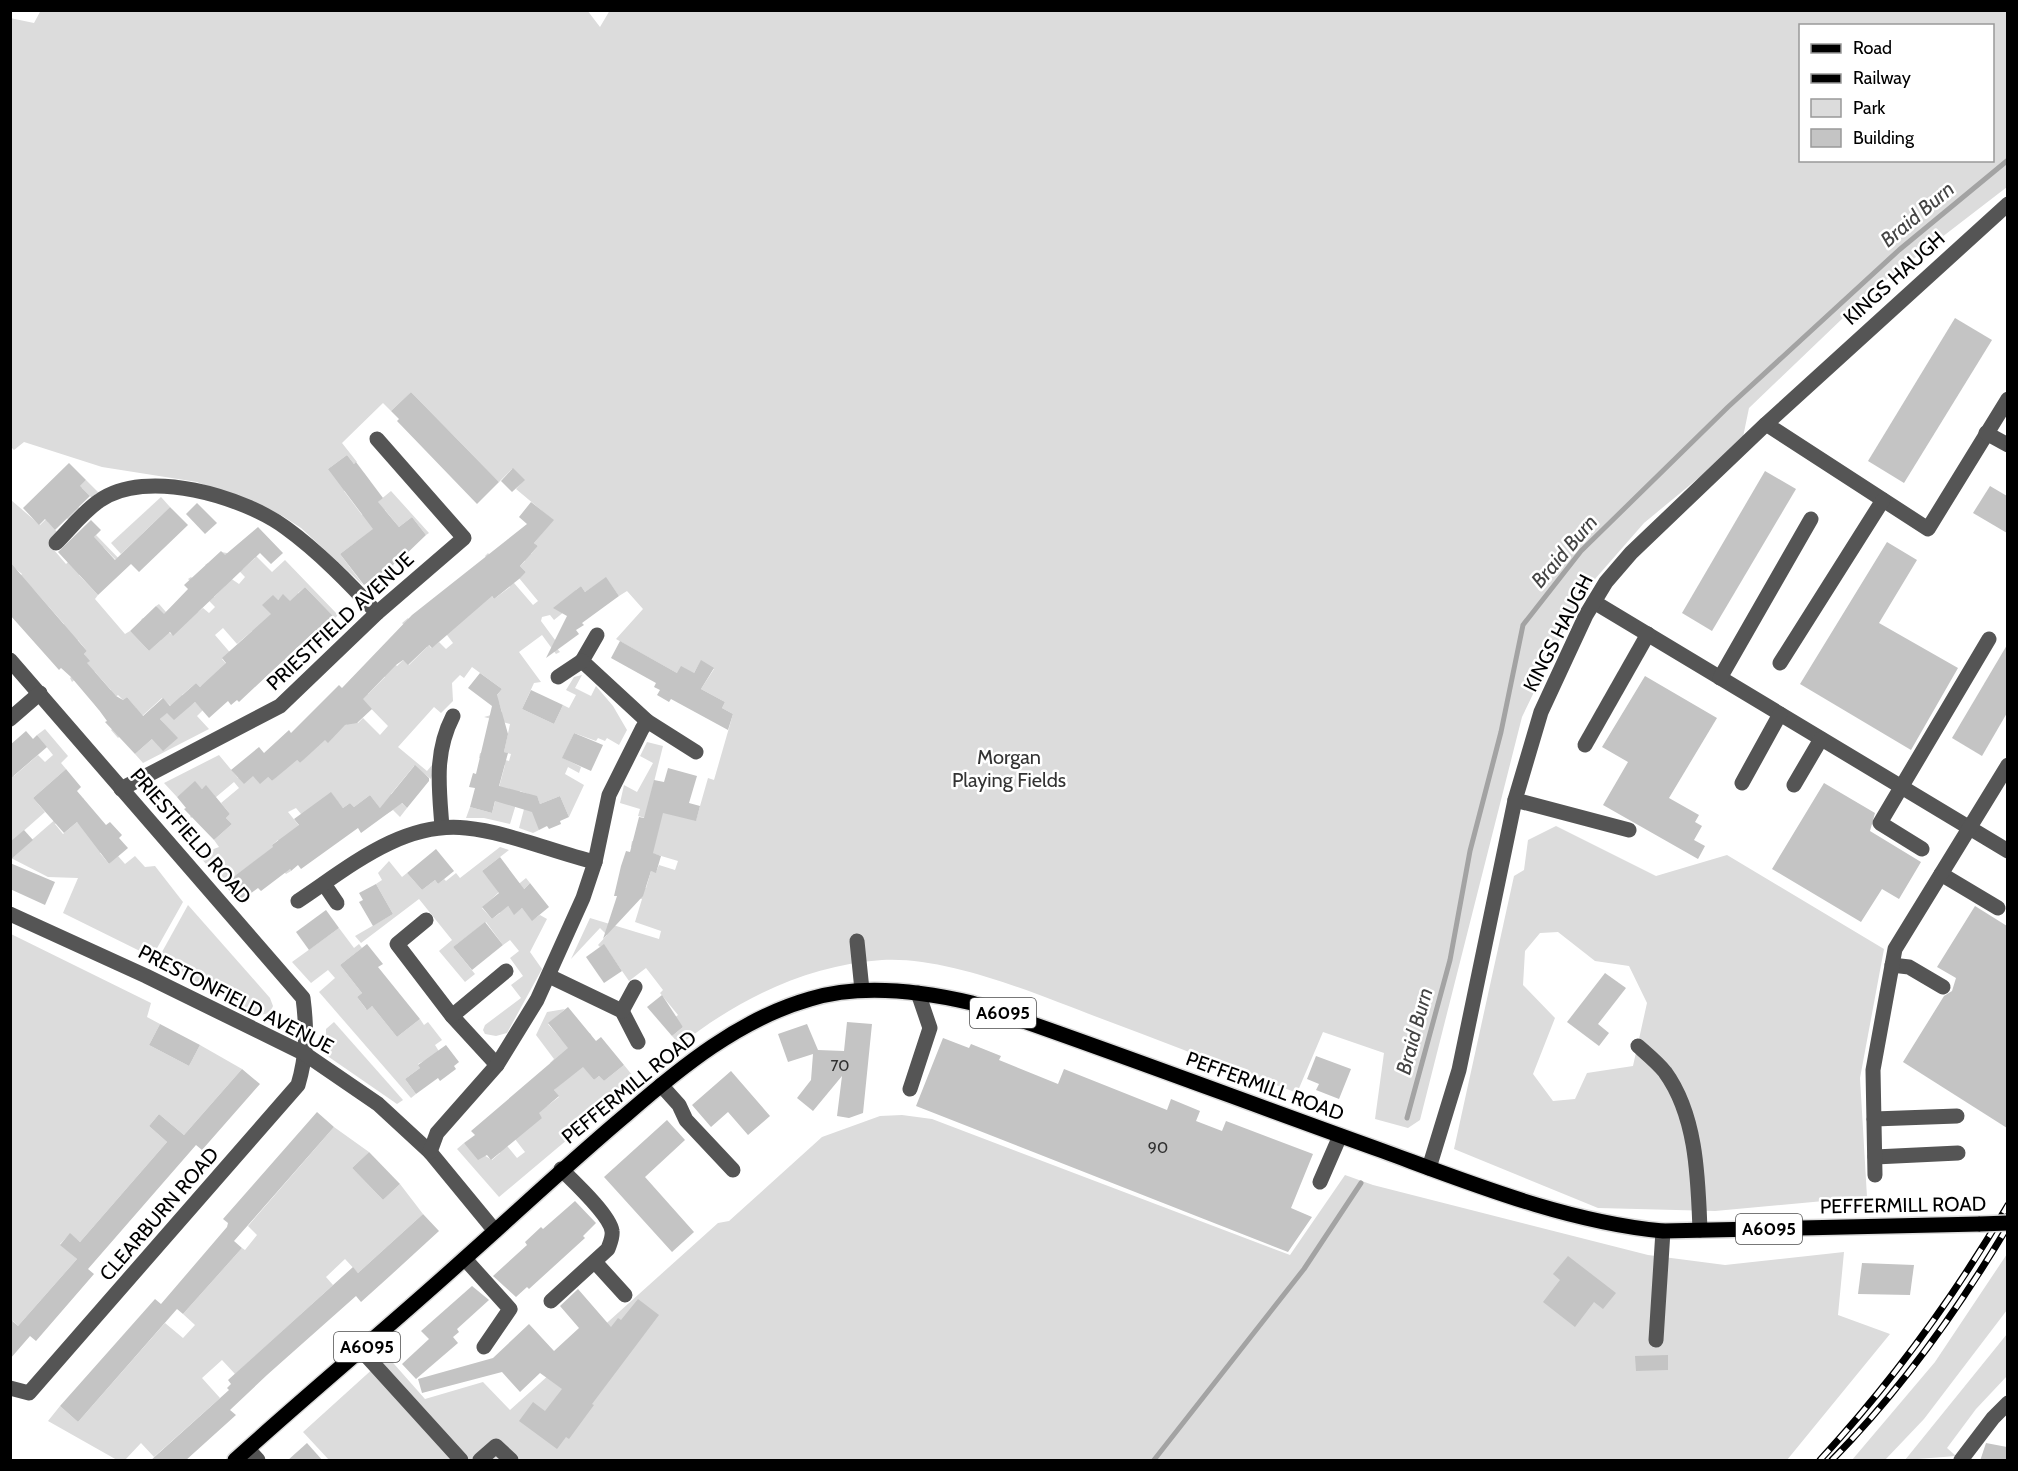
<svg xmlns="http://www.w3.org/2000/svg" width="2018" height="1471" viewBox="0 0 2018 1471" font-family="Cabin,sans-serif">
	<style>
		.green { fill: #dcdcdc; fill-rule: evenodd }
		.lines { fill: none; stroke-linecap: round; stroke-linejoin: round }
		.stream { stroke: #a3a3a3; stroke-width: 5 }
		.building { fill: #c4c4c4 }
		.major-casing { stroke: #dbdbdb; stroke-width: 18 }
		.minor { stroke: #555; stroke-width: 15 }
		.major { stroke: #000; stroke-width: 15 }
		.rail-casing { stroke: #000; stroke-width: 7 }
		.rail { stroke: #fff; stroke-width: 4.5; stroke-dasharray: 14; stroke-linecap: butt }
		.major-bridge-casing { stroke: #dbdbdb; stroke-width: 18; stroke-linecap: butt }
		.major-bridge { stroke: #000; stroke-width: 15 }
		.labels { text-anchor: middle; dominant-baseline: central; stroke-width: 5; stroke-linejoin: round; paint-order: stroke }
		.number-label { font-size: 16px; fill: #313131 }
		.shield { fill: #fff; stroke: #4c4c4c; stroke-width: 1.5 }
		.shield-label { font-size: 18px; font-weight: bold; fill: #000 }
		.street-label { font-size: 20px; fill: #000; stroke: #fff }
		.park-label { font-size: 20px; fill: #333; stroke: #fff }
		.water-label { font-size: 21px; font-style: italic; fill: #444; stroke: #fff }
	</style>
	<rect width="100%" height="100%" fill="#fff"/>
	<!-- green -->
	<g class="green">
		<path d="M41 10H587L600 27 610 10 2007 11V187L1868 294 1749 408 1742 442 1644 523 1581 595 1522 717 1420 1120 1408 1128 1375 1119 1384 1053 1323 1032 1297 1093C1230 1068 1164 1042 1097 1017 1036 994 948 956 882 960 807 965 738 999 680 1045L672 1036 683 1027 678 1021 664 1026 678 1015 660 993 663 990 646 968 629 981 604 945 600 947 598 945 607 935 600 928 571 959 590 918 659 939 661 931 635 922 642 899 616 891 624 882 646 888 651 871 656 872 659 865 675 870 678 861 631 847 632 841 654 846 660 822 638 816 640 809 620 803 624 785 637 792 653 763 640 756 647 742 663 746 651 794 696 820 708 778 714 780 733 714 722 708 725 702 701 689 714 669 701 661 692 676 677 673 616 639 643 609 627 591 619 596 606 578 585 592 581 586 576 590 570 607 554 620 550 615 542 617 541 621 558 644 555 646 560 652 556 654 542 635 519 652 541 682 534 683 522 709 554 724 563 705 569 708 576 695 566 690 574 677 582 675 575 688 591 696 596 686 613 706 627 730 619 745 607 738 605 741 598 738 596 741 574 733 563 758 581 767 579 773 568 767 565 774 584 785 569 817 560 796 540 804 538 799 539 830 533 833 519 828 528 794 520 791 510 824 484 818H466L470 807 492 813 505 765 479 758 480 753 509 761 511 754 504 752 510 724 484 717 502 712 499 703 490 704 502 689 472 667 464 678 460 675 452 683 453 701 441 713 434 707 398 747 427 771 437 759 431 779 414 766 391 794 407 808 400 817 393 810 385 815 370 795 354 807 350 803 343 808 331 793 316 832 296 808 288 812 319 850 283 847 278 840 272 845 291 871 286 874 267 852 224 884 198 855 219 847 214 840 232 824 226 818 230 814 221 803 239 788 234 782 191 818 190 816 214 795 206 786 202 789 195 782 177 797 164 783 219 755 238 778 246 772 268 777 272 781 296 759 300 763 341 721 346 725 353 719 358 723 363 718 380 735 388 726 347 684 352 678 368 694 385 677 371 663 382 651 397 666 403 660 409 665 427 647 402 623 408 618 431 648 439 642 446 649 453 643 441 627 444 624 427 603 451 629 470 570 494 599 510 587 485 556 488 553 533 605 538 601 519 578 526 572 520 566 525 561 507 540 511 538 531 554 538 546 534 543 553 520 516 489 524 480 512 469 499 482 411 392 391 411 383 403 342 443 357 462 354 464 347 455 328 469 364 473 370 481 368 483 363 476 344 491 362 515 391 491 429 533 426 535 412 517 399 527 385 510 379 514 377 544 394 565 391 567 356 542 340 554 364 586 301 528 281 515 197 482 102 467 24 442 14 450 10 446V18L34 23ZM1800 26H1992V160H1800Z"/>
		<polygon points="86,480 99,493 93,499 82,488 71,499 81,510 70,521 59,511 48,522 58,533 48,543 66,564 96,535 127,567 125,569 103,547 79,575 98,595 95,599 125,634 130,631 149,651 161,640 141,620 143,618 173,635 156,606 159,604 166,612 183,596 198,612 203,608 209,613 215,607 188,579 191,577 214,597 225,586 205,565 208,563 239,584 245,577 221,552 227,553 243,569 255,558 240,540 272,572 285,560 338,615 335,618 305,587 298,593 302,613 283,595 272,605 273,643 288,658 282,663 252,631 237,644 223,628 215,635 257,684 228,654 222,659 228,666 200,687 196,683 182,695 191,705 195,702 203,710 197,716 209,729 143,763 135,754 152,739 177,738 160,719 172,707 162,698 118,738 111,730 136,708 127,697 123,700 118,695 99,710 95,705 111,690 95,672 88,669 72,682 70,678 89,661 84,654 87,651 78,640 58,658 64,624 34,590 17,579 22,574 11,565 11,500 40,525"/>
		<polygon points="161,497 170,507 121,554 111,543"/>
		<polygon points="45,729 68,756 61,763 66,769 33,798 45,812 11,842 10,772 14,776 38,755 45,762 53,755 37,735"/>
		<polygon points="81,797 84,799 55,824 63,834 77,822 105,848 100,853 109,864 118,856 125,864 135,856 145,867 155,866 183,902 152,957 63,913 78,878 48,877 11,858"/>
		<path d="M1556 826 1656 876 1727 855 1884 949 1860 1078 1867 1197 1715 1211 1598 1208 1454 1149 1514 876 1524 870 1528 840ZM1558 932 1595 961 1629 966 1647 1003 1633 1066 1587 1073 1575 1099 1553 1101 1533 1074 1555 1018 1523 985 1525 951 1540 933Z"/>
		<polygon points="500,847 509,850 482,871 499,892 482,908 492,919 500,913 493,905 526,878 530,883 507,905 514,914 522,908 532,920 540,915 547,919 530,952 542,969 507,1033 496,1036 485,1034 483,1030 485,1025 521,998 511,985 523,976 510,958 519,951 510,940 503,945 486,922 453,947 475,974 465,982 439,951 452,940 419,899 361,943 355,936 393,914 376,884 382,880 378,873 389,861 402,877 407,873 422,890 435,880 438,884 444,879 446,881 456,873 460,878"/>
		<polygon points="188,905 270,998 273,1006 270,1013 260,1015 157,961"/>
		<polygon points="339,928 354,948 359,944 362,948 340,965 362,993 357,997 366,1009 372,1006 397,1037 420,1019 424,1025 428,1022 442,1040 435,1045 440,1053 418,1064 420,1068 405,1079 416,1094 411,1098 319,992 335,978 328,970 311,983 292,962"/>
		<polygon points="11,934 151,1003 147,1017 160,1024 149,1045 189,1066 200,1045 242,1069 184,1135 159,1114 149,1126 167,1142 80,1242 70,1234 60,1244 77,1259 18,1326 13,1321 11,1323"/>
		<polygon points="565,1009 548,1024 561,1039 577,1044 590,1033 592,1037 558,1064 578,1060 594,1080 599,1076 604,1081 624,1065 637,1081 499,1197 457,1149 464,1143 492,1160 500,1153 496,1148 504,1142 517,1158 525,1152 494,1112 542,1118 520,1091 547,1106 559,1097 554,1090 564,1081 550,1063 554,1059 536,1035 547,1012"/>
		<polygon points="334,1022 403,1100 397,1104 326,1055 326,1029"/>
		<polygon points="902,1115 932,1119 1290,1255 1345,1175 1373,1185 1648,1255 1725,1265 1844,1252 1838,1315 1890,1334 1787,1460 329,1460 303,1432 387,1356 425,1399 483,1382 510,1410 718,1223 729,1221 822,1137 880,1116"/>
		<polygon points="334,1127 369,1152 352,1168 383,1200 400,1184 423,1214 358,1273 345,1259 326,1277 333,1285 235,1374 222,1360 202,1378 220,1398 154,1457 141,1443 125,1460 117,1460 48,1421 60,1406 78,1422 165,1323 183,1338 195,1325 183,1314 242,1248 245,1250 257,1235 248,1226"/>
		<polygon points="2007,1254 2007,1310 1924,1419 1885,1460 1852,1460 1935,1362"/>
		<polygon points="2007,1334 2007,1376 1976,1409 1947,1448 1956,1456 1905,1460"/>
	</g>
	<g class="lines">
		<!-- stream -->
		<g class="stream">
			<polyline points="1407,1118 1450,960 1470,851 1501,732 1523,625 1581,551 1728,407 1899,250 2008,160"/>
			<polyline points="1154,1460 1304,1269 1361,1183"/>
		</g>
	</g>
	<!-- building -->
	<g class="building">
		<polygon points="1955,318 1992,340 1904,483 1868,461"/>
		<polygon points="411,392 499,482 477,504 397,421 399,419 391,411"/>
		<polygon points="347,455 354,464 356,462 383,498 378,502 399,527 412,517 426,535 401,559 364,585 340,554 373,529 328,469"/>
		<polygon points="69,463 86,480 80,486 90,496 55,530 45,519 39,525 23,508"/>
		<polygon points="513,468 525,480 512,492 501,481"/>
		<polygon points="1765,471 1796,489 1712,631 1682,613"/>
		<polygon points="1990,486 2007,496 2007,533 1973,513"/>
		<polygon points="531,502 554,520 534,543 538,546 520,566 526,572 519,579 494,599 492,596 432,648 429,645 408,665 403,660 396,665 363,699 372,709 357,723 345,725 328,743 325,740 300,763 297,760 272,781 268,777 260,784 253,776 244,784 231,770 259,747 264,753 289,730 291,733 339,685 342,688 412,615 527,524 519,517"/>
		<polygon points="197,503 217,523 205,534 186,514"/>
		<polygon points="170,507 188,525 139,572 131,564 98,595 58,552 91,520 101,530 94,537 115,560"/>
		<polygon points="258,527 283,553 271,564 260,553 173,636 170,632 149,651 130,631 156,606 164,614 188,589 184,585 221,551 225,555"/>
		<polygon points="1887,542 1917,560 1879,623 1958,668 1911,750 1800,684"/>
		<polygon points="10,562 87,651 84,654 90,661 87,663 116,696 123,700 127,697 143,716 163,698 170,706 196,683 200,687 226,663 222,658 271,614 262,605 273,595 278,600 283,594 290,601 305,587 335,618 319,632 316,630 239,702 237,700 231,705 228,701 209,718 195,702 174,720 167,713 160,719 178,738 163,751 152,739 135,754 105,722 107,721 99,710 71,677 61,668 59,670 10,615"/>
		<polygon points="606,577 619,596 582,623 584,625 576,630 579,634 546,658 567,616 553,608 581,586 585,592"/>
		<polygon points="620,641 677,673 681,666 694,673 701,660 714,668 701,689 725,702 722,708 733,714 728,730 671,699 669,702 657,695 660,690 654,687 656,683 611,658"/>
		<polygon points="2007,645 2007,713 1982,756 1952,738"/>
		<polygon points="480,673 502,689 497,695 508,734 504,752 508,753 499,786 537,796 540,804 560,796 569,817 560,821 561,824 549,829 547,826 539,830 532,812 495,801 492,813 470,807 475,788 469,787 473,773 476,774 492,706 468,688"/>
		<polygon points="1645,676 1717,718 1669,798 1699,815 1695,822 1702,826 1694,840 1705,846 1698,859 1603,805 1628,762 1602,747"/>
		<polygon points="531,690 563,705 554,724 522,709"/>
		<polygon points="26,731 33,739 37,735 47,747 10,779 10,745"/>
		<polygon points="574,733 603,745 591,771 562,758"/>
		<polygon points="415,765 429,778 429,781 407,808 402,803 361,833 358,828 301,869 298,865 291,871 290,869 261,891 258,888 239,902 224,884 273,847 272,845 299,825 294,819 331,792 343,808 350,803 354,807 370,795 380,808"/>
		<polygon points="668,768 697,776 689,803 700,806 696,821 663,813 653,853 661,856 656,873 651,871 643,896 603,939 617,896 614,896 621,866 626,851 630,852 639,817 644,818 654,780 664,782"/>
		<polygon points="66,769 81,787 77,791 106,825 110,822 122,835 119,838 128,848 109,864 77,822 64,833 33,798"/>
		<polygon points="195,781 202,789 206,785 230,814 226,818 232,824 214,840 184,809 186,808 177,797"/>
		<polygon points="1824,783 1875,813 1870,831 1921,862 1899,899 1882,889 1861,922 1772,869"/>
		<polygon points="24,830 33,840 10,860 10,842"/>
		<polygon points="436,849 454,871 438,884 435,880 422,890 407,873"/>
		<polygon points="500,857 524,889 530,883 549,907 532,921 522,908 514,915 508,906 492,919 482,907 499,893 482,871"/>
		<polygon points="10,863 55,882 45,905 10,889"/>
		<polygon points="376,884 393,914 373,926 359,902 363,900 359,893"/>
		<polygon points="1975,906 2007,926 2007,1128 1903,1062 1944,996 1952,991 1956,978 1937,967"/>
		<polygon points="326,910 339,928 309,950 296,932"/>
		<polygon points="485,922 503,945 472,970 453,947"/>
		<polygon points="367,944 383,964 378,967 420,1019 397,1037 372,1006 367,1010 357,997 362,993 340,965"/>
		<polygon points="604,944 622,971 604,983 586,957"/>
		<polygon points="1605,973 1626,988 1598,1024 1609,1033 1599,1046 1567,1022"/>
		<polygon points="662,995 683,1027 672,1036 647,1007"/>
		<polygon points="568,1007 596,1041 601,1037 624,1065 604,1081 599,1076 594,1080 583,1067 554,1090 559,1096 539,1113 542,1118 491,1160 487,1155 478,1160 464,1143 475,1135 471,1131 568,1048 548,1023"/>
		<polygon points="847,1022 872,1024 863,1113 849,1118 837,1116 842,1076 813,1111 797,1098 811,1080 813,1054 788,1062 778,1034 807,1024 818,1050 844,1051"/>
		<polygon points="160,1024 200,1045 189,1066 149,1045"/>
		<polygon points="943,1038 969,1048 971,1044 1001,1056 999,1060 1058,1084 1064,1069 1167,1110 1171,1099 1200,1111 1196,1121 1222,1131 1226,1121 1313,1154 1291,1208 1312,1217 1288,1252 916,1106"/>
		<polygon points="446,1045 459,1062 454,1066 456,1069 440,1081 438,1078 416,1094 405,1079 420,1068 418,1065"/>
		<polygon points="1316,1056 1351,1069 1339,1099 1316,1090 1319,1084 1307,1079"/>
		<polygon points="242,1069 260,1084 202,1150 196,1145 88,1269 94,1274 36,1341 30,1336 10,1359 10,1319 18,1326 77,1259 60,1245 70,1233 80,1242 167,1142 149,1126 159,1114 184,1135"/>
		<polygon points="731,1071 770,1116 748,1135 728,1112 711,1127 692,1105"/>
		<polygon points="317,1112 334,1127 234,1241 242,1248 183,1314 177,1309 78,1422 60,1406 155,1299 161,1304 227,1227 228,1223 223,1219"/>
		<polygon points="667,1120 685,1140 645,1177 694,1232 672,1252 604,1177"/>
		<polygon points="369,1152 400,1184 383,1200 352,1168"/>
		<polygon points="575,1201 596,1223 583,1236 585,1238 529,1289 527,1287 516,1297 493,1276 527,1245 525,1242 541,1227 543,1229"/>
		<polygon points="423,1214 439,1231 391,1275 361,1302 356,1296 267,1375 230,1410 236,1415 185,1461 150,1461 229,1390 227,1388 231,1384 228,1380 353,1267 358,1273"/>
		<polygon points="1568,1256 1616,1293 1603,1309 1594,1302 1575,1327 1543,1302 1560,1280 1553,1274"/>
		<polygon points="1862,1263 1914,1265 1910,1295 1858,1294"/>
		<polygon points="472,1286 489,1300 457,1329 459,1332 453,1337 458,1343 416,1379 402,1364 429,1339 421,1331"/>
		<polygon points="578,1289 611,1327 618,1318 621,1320 638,1299 659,1315 592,1404 594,1405 569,1439 566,1437 557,1449 519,1421 533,1402 545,1411 562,1389 540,1373 520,1392 502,1372 422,1393 418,1379 493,1358 529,1324 554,1351 579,1328 560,1306"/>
		<polygon points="1668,1355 1668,1370 1636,1371 1635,1356"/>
		<polygon points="307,1443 323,1461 287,1461"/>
		<polygon points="1986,1443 2007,1447 2007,1461 1980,1461"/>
	</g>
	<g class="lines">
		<!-- major casing -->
		<g class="major-casing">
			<path id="major" d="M235 1460C310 1392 389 1327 464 1259 518 1211 571 1161 627 1114 681 1067 740 1019 810 999 862 983 921 991 972 1003 1110 1050 1246 1102 1383 1151 1473 1184 1567 1222 1663 1231L1980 1224"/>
		</g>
		<!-- minor -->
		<g class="minor">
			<polyline points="1766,424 1928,529 2008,399"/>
			<polyline points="1986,433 2008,445"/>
			<path d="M56 543C70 529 83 512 99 501 146 467 244 497 286 528 319 552 349 583 377 613"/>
			<polyline points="1594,602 2008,851"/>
			<polyline points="597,635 582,661 647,721"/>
			<path d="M10 660 303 998C307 1029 307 1055 298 1085L29 1393 10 1388"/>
			<polyline points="1780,663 1883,500"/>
			<polyline points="558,677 582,661"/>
			<polyline points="1720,678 1811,519"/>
			<polyline points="10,719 40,693"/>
			<polyline points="1585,745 1648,634"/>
			<polyline points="1742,783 1780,714"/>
			<polyline points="1794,785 1821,739"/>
			<polyline points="121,789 280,706 377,613 464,538 377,439"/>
			<polyline points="1515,800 1629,830"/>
			<path d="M442 827C439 787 434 753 453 716"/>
			<polyline points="1922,849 1880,823 1989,639"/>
			<polyline points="1941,874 1998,908"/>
			<polyline points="324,884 337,903"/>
			<path d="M298 901C348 868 402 821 466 828 508 832 553 852 595 862"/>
			<polyline points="10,914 146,976 305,1054 378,1104 430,1152 495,1231"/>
			<polyline points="426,920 397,944 452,1016 497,1065"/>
			<polyline points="857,941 862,990"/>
			<polyline points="1892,965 1909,967 1943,987"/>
			<polyline points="549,976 622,1011 638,1042"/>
			<polyline points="622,1011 635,987"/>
			<polyline points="452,1016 506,971"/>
			<path d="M1638 1046C1647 1054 1658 1063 1665 1072 1697 1116 1698 1179 1700 1230"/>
			<polyline points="661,1085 679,1105 686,1120 733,1170"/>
			<polyline points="910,1089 930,1028 918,993"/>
			<polyline points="1874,1119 1957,1116"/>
			<polyline points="430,1152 437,1133 497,1065 537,1000 583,898 595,862 609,795 642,729 647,721 696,752"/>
			<polyline points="1875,1157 1958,1153"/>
			<polyline points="1429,1168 1459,1070 1515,800 1541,712 1586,615 1606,582 1631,553 1766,424 2008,204"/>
			<polyline points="1875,1175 1873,1070 1895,949 2008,765"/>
			<polyline points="1320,1182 1340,1136"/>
			<polyline points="465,1259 510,1309 484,1347"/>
			<polyline points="595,1262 625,1295"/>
			<path d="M551 1301 608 1249C610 1243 613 1237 612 1231 610 1215 573 1181 561 1169"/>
			<polyline points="1656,1340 1663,1231"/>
			<polyline points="362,1351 461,1460"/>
			<polyline points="248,1449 258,1460"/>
			<polyline points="480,1460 496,1446 511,1460"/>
			<polyline points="1961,1460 1993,1418 2008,1403"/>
		</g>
		<!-- major -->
		<use href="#major" class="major"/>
		<!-- rail casing -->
		<g class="rail-casing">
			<g id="rail">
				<path d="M1820 1460C1892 1382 1954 1297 2008 1205"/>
				<path d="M1832 1460C1900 1391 1958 1310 2008 1226"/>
			</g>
		</g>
		<!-- rail -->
		<use href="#rail" class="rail"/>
		<!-- major-bridge casing -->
		<g class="major-bridge-casing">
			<polyline id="major-bridge" points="1980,1224 2008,1223"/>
		</g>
		<!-- major-bridge -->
		<use href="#major-bridge" class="major-bridge"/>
	</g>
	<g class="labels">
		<!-- number labels -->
		<g class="number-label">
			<text x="840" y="1065">70</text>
			<text x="1158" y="1147">90</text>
		</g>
		<!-- shield labels -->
		<g class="shield">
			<rect x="970" y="998" width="66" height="30" rx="4.5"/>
			<rect x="1736" y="1214" width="66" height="30" rx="4.5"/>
			<rect x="334" y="1332" width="66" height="30" rx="4.5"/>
		</g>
		<g class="shield-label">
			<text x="1003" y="1013">A6095</text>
			<text x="1769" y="1229">A6095</text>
			<text x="367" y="1347">A6095</text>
		</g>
		<!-- street labels -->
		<g class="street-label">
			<text transform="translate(1894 278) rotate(-42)">KINGS HAUGH</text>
			<text transform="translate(340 621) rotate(-43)">PRIESTFIELD AVENUE</text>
			<text transform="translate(1558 633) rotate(-63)">KINGS HAUGH</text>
			<text transform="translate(191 836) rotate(49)">PRIESTFIELD ROAD</text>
			<text transform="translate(236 999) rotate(27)">PRESTONFIELD AVENUE</text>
			<text transform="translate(1265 1086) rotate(20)">PEFFERMILL ROAD</text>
			<text transform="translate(629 1087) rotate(-39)">PEFFERMILL ROAD</text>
			<text transform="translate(1903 1205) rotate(-1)">PEFFERMILL ROAD</text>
			<text transform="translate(159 1214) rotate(-49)">CLEARBURN ROAD</text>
		</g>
		<!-- park labels -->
		<g class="park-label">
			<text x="1009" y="757">Morgan<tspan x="1009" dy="23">Playing Fields</tspan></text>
		</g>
		<!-- water labels -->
		<g class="water-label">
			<text transform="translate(1917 214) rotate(-40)">Braid Burn</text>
			<text transform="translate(1564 551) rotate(-49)">Braid Burn</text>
			<text transform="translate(1414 1031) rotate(-75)">Braid Burn</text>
		</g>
	</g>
	<!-- border -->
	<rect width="2018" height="1471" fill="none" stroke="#000000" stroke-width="24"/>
	<!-- legend -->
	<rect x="1799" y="24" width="195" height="138" fill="#ffffff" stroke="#999999" stroke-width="1.5"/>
	<rect x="1811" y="44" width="30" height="9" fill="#000000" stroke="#999999" stroke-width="1.5"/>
	<text x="1853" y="54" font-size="18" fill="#000000">Road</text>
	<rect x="1811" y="74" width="30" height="9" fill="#000000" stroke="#999999" stroke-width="1.5"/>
	<text x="1853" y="84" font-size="18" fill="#000000">Railway</text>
	<rect x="1811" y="99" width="30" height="18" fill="#dcdcdc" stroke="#999999" stroke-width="1.5"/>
	<text x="1853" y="114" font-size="18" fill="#000000">Park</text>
	<rect x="1811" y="129" width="30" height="18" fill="#c4c4c4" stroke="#999999" stroke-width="1.5"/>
	<text x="1853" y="144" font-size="18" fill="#000000">Building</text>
</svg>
